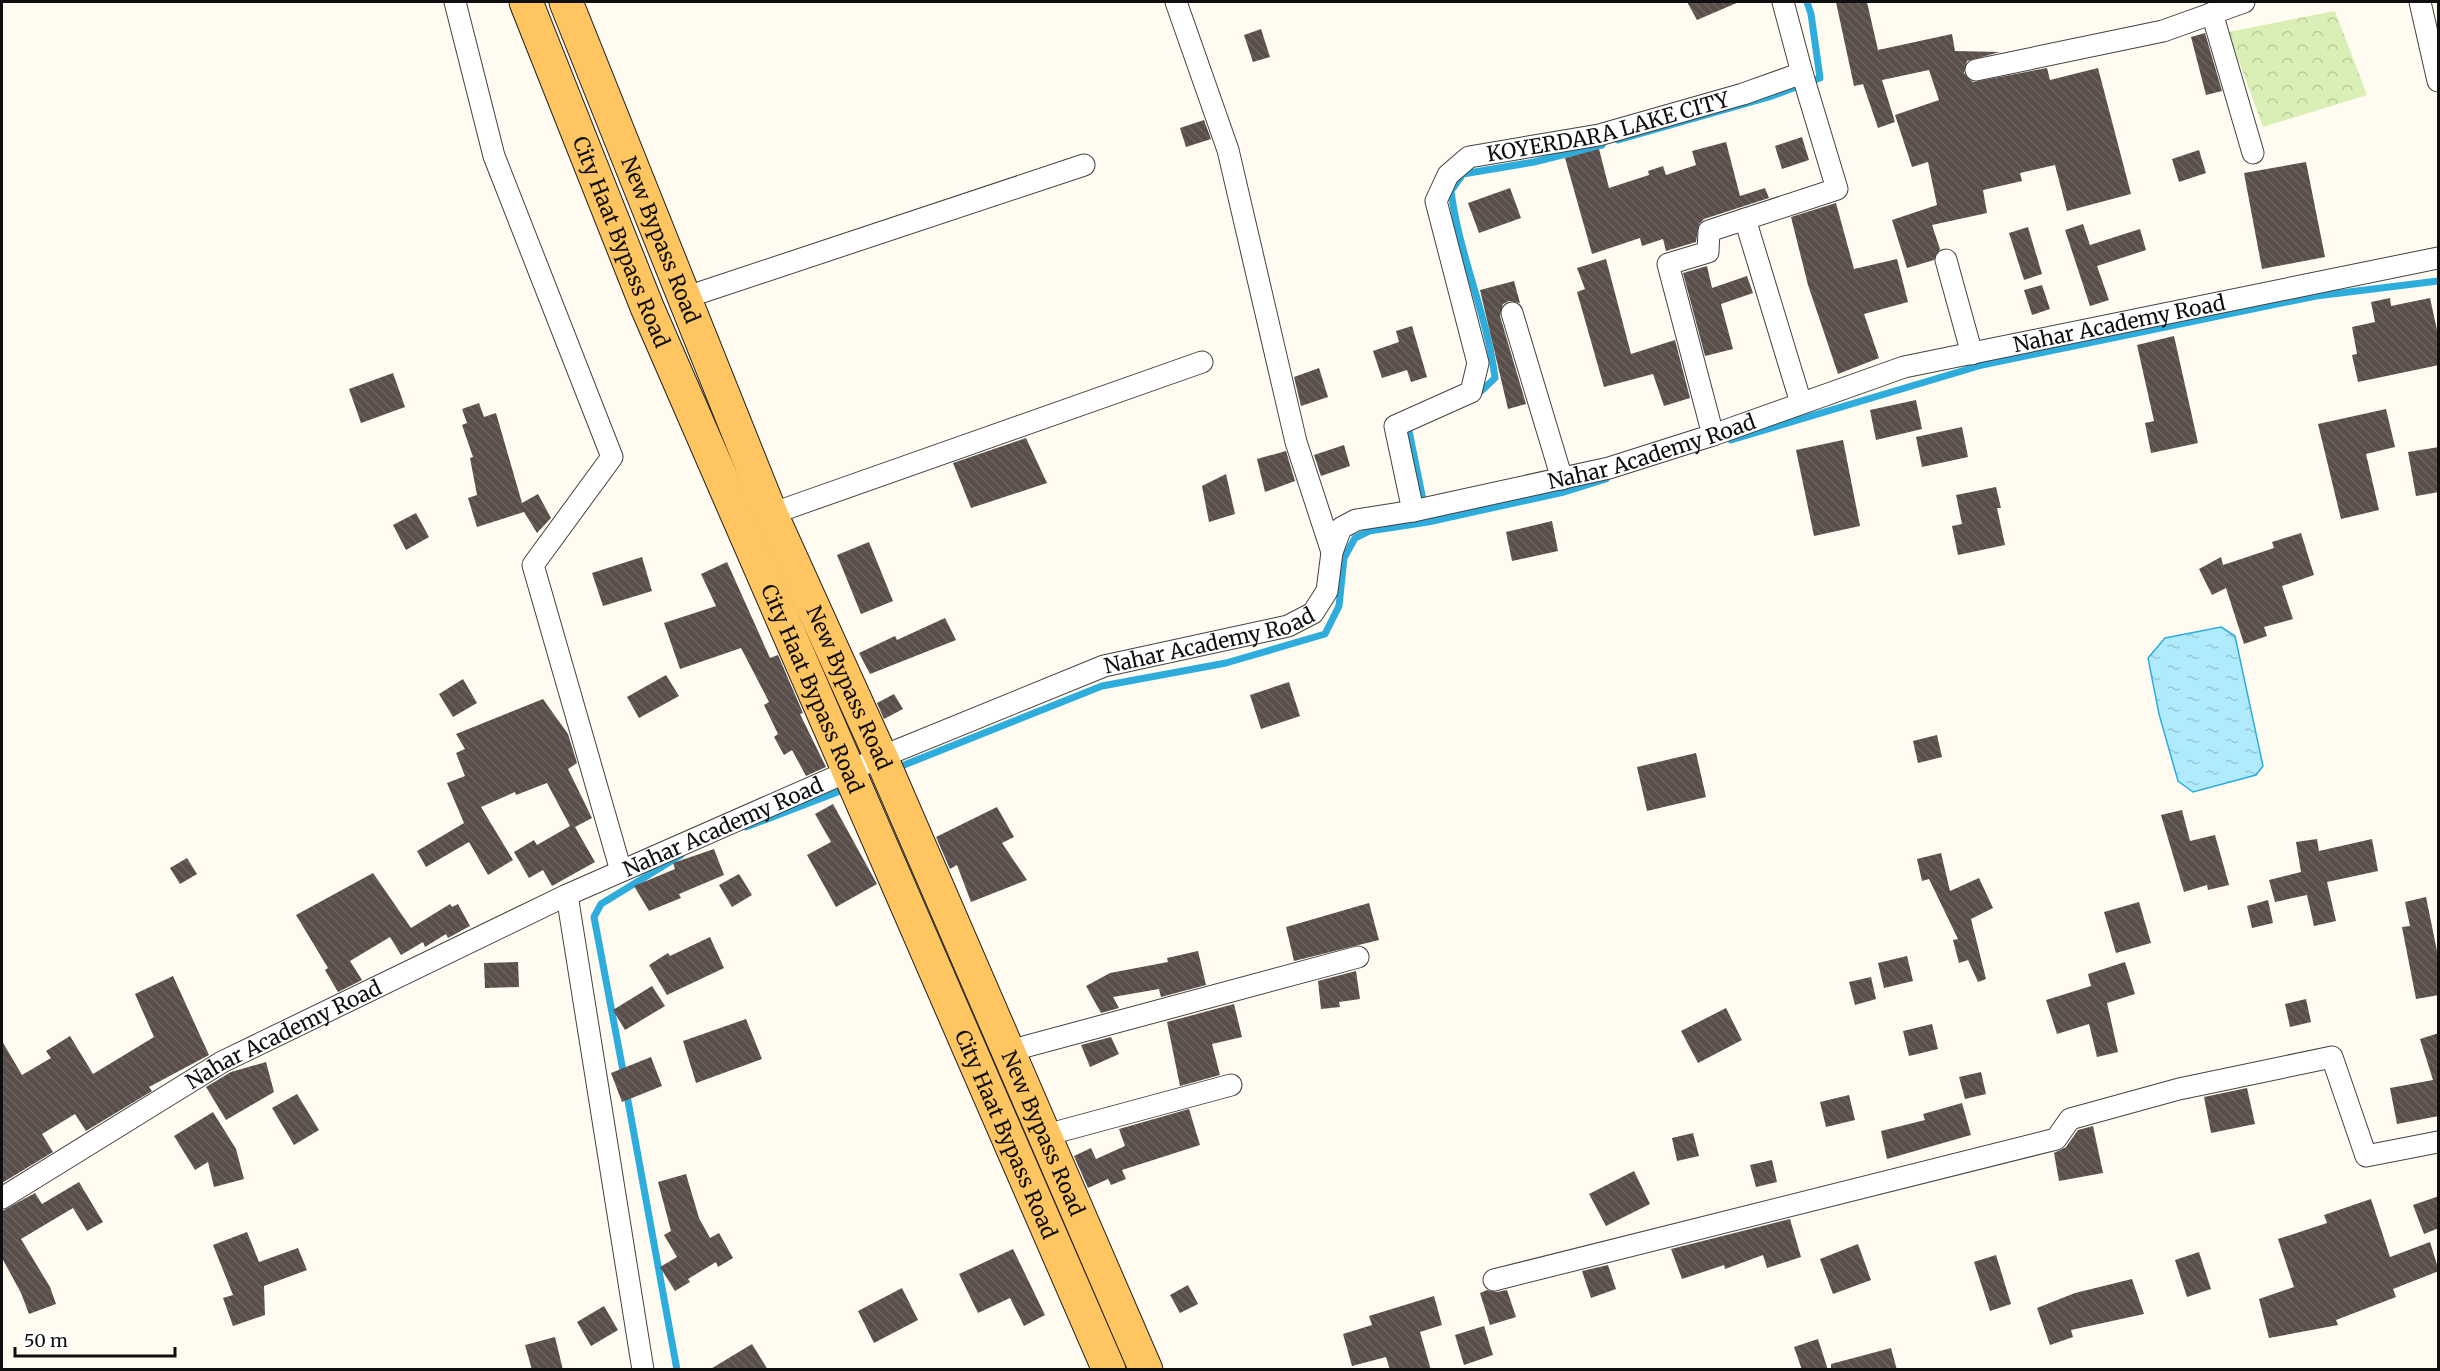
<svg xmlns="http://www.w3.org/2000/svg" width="2440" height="1371" viewBox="0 0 2440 1371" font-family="Merriweather,serif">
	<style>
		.park { fill: url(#park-crowns) }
		.water { fill: url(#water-ripples); stroke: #2eaddd; stroke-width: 1.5 }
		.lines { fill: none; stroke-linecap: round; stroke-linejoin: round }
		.stream { stroke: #2eaddd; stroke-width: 7 }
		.building { fill: url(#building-back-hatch) }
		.street-casing { stroke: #424242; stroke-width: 23 }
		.primary-casing { stroke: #202020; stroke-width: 35 }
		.street { stroke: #fff; stroke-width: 21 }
		.primary { stroke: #ffc561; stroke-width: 33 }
		.labels { text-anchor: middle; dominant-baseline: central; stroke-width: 6; stroke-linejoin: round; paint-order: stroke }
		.street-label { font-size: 21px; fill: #0f0f0f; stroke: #fff }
	</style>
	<defs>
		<pattern id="park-crowns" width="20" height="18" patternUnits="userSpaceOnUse" patternTransform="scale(1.5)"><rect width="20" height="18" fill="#daefb5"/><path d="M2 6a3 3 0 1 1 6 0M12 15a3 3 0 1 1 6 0" fill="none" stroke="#bacc9a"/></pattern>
		<pattern id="water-ripples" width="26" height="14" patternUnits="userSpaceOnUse" patternTransform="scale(1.5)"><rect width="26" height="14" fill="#afeafd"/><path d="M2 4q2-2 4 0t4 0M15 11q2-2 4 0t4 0" fill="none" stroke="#95c8d8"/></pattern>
		<pattern id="building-back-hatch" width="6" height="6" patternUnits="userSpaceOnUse" patternTransform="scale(1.5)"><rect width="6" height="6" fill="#594e4a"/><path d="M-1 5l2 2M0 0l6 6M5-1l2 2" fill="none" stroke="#6c6360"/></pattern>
	</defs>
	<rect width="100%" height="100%" fill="#fffbf1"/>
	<!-- park -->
	<polygon class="park" points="2335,11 2367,95 2263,127 2228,32"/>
	<!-- water -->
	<polygon class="water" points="2221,627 2235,636 2263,766 2256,775 2193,792 2178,781 2159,714 2148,658 2165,638"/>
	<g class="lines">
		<!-- stream -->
		<g class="stream">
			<polyline points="1618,140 1769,97 1820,78 1811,14 1807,2"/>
			<path d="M1478 394 1495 378C1487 314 1459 255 1451 191L1463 174 1534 162 1602 145"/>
			<polyline points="1408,426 1424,505"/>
			<polyline points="1731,440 1982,365 2316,296 2438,281"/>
			<polyline points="894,769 1102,686 1226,663 1325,634 1339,606 1344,558 1355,538 1369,531 1428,522 1564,492 1606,479"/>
			<polyline points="746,827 848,788"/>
			<polyline points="624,1076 594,917 601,904 681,855"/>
			<polyline points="626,1090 677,1370"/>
		</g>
	</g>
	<!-- building -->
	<g class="building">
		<polygon points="1687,2 1739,2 1697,20"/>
		<polygon points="1836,2 1867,2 1878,50 1952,34 1955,51 2000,52 1967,61 1964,73 1973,82 2047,68 2050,80 2098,68 2131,194 2067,211 2055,165 2020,173 2022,181 1983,190 1987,213 1932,225 1940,249 1934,260 1907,268 1892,220 1937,205 1928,162 1912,167 1895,115 1939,100 1929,70 1882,80 1895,122 1878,128 1863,84 1854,86"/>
		<polygon points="1261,29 1270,57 1253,62 1244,35"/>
		<polygon points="2205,33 2222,91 2206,95 2191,37"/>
		<polygon points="1204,120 1211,139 1186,147 1180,128"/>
		<polygon points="1802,137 1809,160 1782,169 1775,146"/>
		<polygon points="1726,142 1740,196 1765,188 1769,198 1704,219 1699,224 1696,242 1666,251 1663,239 1642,246 1640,238 1592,254 1565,158 1599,149 1609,188 1649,175 1648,171 1663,166 1666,175 1696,165 1692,151"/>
		<polygon points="2199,150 2206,173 2179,182 2172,159"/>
		<polygon points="2306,162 2325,257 2262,269 2244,173"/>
		<polygon points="1510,188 1521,218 1479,233 1468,203"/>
		<polygon points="1836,203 1854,269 1897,259 1908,302 1864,314 1879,358 1838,374 1808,285 1791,217"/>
		<polygon points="2083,224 2090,245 2140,229 2146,250 2097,266 2109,300 2090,306 2065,230"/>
		<polygon points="2028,227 2042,274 2024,280 2009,233"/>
		<polygon points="1606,259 1631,354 1675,340 1690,398 1664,406 1653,374 1604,387 1577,292 1585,289 1577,268"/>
		<polygon points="1707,266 1712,288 1747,276 1753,293 1721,304 1733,349 1705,356 1683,273"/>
		<polygon points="1514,281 1520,303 1509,301 1503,304 1500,316 1526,404 1508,409 1480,290"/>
		<polygon points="2042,285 2050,309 2032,315 2024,290"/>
		<polygon points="2390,298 2391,306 2430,298 2439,339 2439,365 2358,382 2352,355 2357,354 2352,327 2375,322 2371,302"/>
		<polygon points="1412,326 1427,377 1411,382 1407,370 1382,378 1373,351 1399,342 1396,331"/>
		<polygon points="2174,336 2198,443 2151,453 2145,423 2154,421 2137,345"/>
		<polygon points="1319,368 1328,397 1301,406 1294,377"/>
		<polygon points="393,373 405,407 361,423 349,389"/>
		<polygon points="1916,400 1922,429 1876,440 1870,410"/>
		<polygon points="479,403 484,417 496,413 522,503 538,494 551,518 537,533 524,512 477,527 468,498 477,495 470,458 473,457 462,425 467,423 462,409"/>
		<polygon points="2386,409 2395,447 2366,454 2379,510 2341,519 2318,424"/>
		<polygon points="1962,427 1968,457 1922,467 1916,437"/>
		<polygon points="1026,438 1047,483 971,508 953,463"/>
		<polygon points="1843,440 1860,526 1814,536 1796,450"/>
		<polygon points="1344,445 1350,466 1321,476 1314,455"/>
		<polygon points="2439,447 2439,492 2416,496 2408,452"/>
		<polygon points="1286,451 1295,481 1265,492 1257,459"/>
		<polygon points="1226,474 1235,514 1209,522 1202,486"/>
		<polygon points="1996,487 2001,508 1997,508 2005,545 1958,555 1952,526 1962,524 1956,495"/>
		<polygon points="416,513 429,537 406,550 393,525"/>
		<polygon points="1552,521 1558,551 1512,561 1506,532"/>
		<polygon points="2301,533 2314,575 2282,586 2293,619 2264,627 2267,636 2244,644 2226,588 2212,595 2199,569 2221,557 2223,565 2274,548 2272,542"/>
		<polygon points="869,542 893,601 861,614 837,555"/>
		<polygon points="642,557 652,591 603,606 592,573"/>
		<polygon points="727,562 770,658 778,655 803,713 800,714 826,767 806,776 792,750 784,755 774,737 778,734 764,705 769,702 741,648 680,669 664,623 716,606 701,574"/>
		<polygon points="945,618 956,640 870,674 859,653 895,636 897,640"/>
		<polygon points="666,675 679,696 639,718 627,697"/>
		<polygon points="463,679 477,703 453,717 439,694"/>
		<polygon points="1289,682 1300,716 1261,729 1250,695"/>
		<polygon points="894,694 903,709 884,719 877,703"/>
		<polygon points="543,699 568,734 577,763 568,769 592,818 575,827 595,862 552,886 543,870 529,878 514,852 534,840 537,845 570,826 547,783 516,795 515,792 481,807 513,860 488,875 469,842 426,867 417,851 464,823 447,783 465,776 456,753 465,749 456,734"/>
		<polygon points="1937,735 1942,757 1918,763 1913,741"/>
		<polygon points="1696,753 1706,797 1647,811 1637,767"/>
		<polygon points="833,804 877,884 836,907 807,855 831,842 815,814"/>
		<polygon points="997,807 1014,837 1002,843 1027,880 971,902 957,865 950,869 936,837"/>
		<polygon points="2182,810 2190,841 2215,835 2229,885 2208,890 2207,885 2184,892 2161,815"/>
		<polygon points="2317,839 2319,851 2372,839 2378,871 2327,882 2336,921 2314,926 2307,895 2275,902 2269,880 2301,872 2296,842"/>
		<polygon points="714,849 724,875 679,894 681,898 649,911 634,886 675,869 673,863"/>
		<polygon points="1941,853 1950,891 1979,878 1993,908 1971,919 1986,979 1978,982 1968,960 1959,963 1953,940 1958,939 1929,879 1922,881 1917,859"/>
		<polygon points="187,858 197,874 180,884 170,868"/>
		<polygon points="373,873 411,928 450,904 452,907 458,904 470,926 448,938 446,934 425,947 423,942 401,955 390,937 350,961 362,980 338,992 325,970 328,968 296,915"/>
		<polygon points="739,874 752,895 732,907 719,885"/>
		<polygon points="2426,897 2439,961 2439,995 2416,999 2402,927 2410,926 2405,902"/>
		<polygon points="2268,900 2273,923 2252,928 2247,906"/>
		<polygon points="2139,902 2151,943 2116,953 2104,912"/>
		<polygon points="1369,903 1379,940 1294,961 1286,927"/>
		<polygon points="710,937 724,968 667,995 649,965 668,953 670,956"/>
		<polygon points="1198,951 1206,985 1161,997 1159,989 1113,997 1119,1008 1101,1013 1086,986 1110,973 1168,962 1167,958"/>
		<polygon points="1907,956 1913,981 1884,988 1878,963"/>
		<polygon points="518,962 519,987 485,988 484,963"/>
		<polygon points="2125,962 2135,994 2107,1003 2118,1052 2097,1057 2089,1024 2057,1034 2046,1000 2091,986 2088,974"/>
		<polygon points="1356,971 1360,999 1339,1002 1340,1007 1321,1009 1318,981"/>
		<polygon points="173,976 209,1055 149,1087 152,1091 86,1131 75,1114 42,1134 53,1152 2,1183 2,1041 22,1075 51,1058 46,1051 70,1036 93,1074 154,1037 135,994"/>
		<polygon points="1871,977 1876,999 1855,1005 1849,982"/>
		<polygon points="652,986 665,1006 625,1030 613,1010"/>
		<polygon points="2306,999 2311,1022 2290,1027 2285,1004"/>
		<polygon points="1234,1004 1242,1037 1212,1044 1220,1075 1180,1086 1167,1022"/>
		<polygon points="1726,1008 1742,1040 1698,1063 1681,1031"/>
		<polygon points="746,1019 762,1059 696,1083 683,1041"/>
		<polygon points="1932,1024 1938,1049 1909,1056 1903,1031"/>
		<polygon points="2439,1033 2439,1116 2397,1124 2390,1088 2433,1080 2420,1039"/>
		<polygon points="1111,1037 1119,1054 1090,1067 1081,1045"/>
		<polygon points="651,1057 662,1086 622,1102 611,1073"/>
		<polygon points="266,1062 274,1092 226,1120 206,1087 231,1072"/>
		<polygon points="1981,1072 1986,1094 1965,1099 1959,1077"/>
		<polygon points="2247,1088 2255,1124 2211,1133 2204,1097"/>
		<polygon points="297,1094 319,1130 294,1145 272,1108"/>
		<polygon points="1849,1095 1855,1120 1826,1127 1820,1102"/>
		<polygon points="1962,1103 1971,1135 1887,1159 1881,1131 1925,1120 1923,1114"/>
		<polygon points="1189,1109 1200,1145 1122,1170 1126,1179 1111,1185 1108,1179 1088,1188 1074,1156 1091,1148 1096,1159 1125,1146 1119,1129"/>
		<polygon points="213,1112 236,1149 244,1179 214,1187 208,1162 195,1170 174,1136"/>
		<polygon points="2093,1126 2103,1173 2059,1181 2054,1153 2066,1147 2078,1130"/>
		<polygon points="1693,1133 1699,1156 1677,1161 1672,1138"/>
		<polygon points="1772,1160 1777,1182 1756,1187 1750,1165"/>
		<polygon points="1634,1171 1650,1204 1606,1226 1589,1194"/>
		<polygon points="686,1174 699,1218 710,1238 719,1233 733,1258 718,1267 716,1262 688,1279 690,1282 675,1291 660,1267 677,1257 664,1235 671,1231 658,1182"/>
		<polygon points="79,1182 103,1222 87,1231 73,1208 21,1239 50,1287 56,1304 29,1314 21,1293 2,1258 2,1211 35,1193 42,1204"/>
		<polygon points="2439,1196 2439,1228 2424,1234 2413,1205"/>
		<polygon points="2371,1199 2390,1257 2430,1242 2439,1271 2393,1289 2396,1297 2336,1320 2338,1325 2269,1338 2259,1299 2294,1287 2278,1239 2327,1223 2324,1215"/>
		<polygon points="1790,1219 1801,1257 1767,1268 1763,1255 1725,1269 1724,1265 1682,1279 1671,1249"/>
		<polygon points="247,1232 259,1262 298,1248 307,1270 264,1286 265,1315 233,1326 223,1298 233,1295 213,1245"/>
		<polygon points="1858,1244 1871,1280 1833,1294 1820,1259"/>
		<polygon points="1013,1249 1045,1315 1024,1326 1010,1298 978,1313 959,1274"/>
		<polygon points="2199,1252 2211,1289 2187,1297 2175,1260"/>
		<polygon points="1996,1255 2011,1304 1990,1311 1974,1262"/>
		<polygon points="1608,1265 1616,1289 1591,1298 1582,1271"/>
		<polygon points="2132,1279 2144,1314 2071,1330 2073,1337 2050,1345 2037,1308 2075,1293"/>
		<polygon points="1188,1285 1198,1304 1180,1313 1170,1295"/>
		<polygon points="902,1288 918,1320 874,1343 858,1311"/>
		<polygon points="1487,1290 1497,1292 1507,1290 1516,1317 1490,1325 1480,1293"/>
		<polygon points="1434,1296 1442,1325 1420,1332 1431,1370 1390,1370 1386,1357 1352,1366 1343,1334 1372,1325 1369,1316"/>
		<polygon points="604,1306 618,1330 591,1346 577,1322"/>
		<polygon points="1484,1326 1493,1355 1464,1365 1455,1335"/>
		<polygon points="555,1337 563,1370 532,1370 525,1345"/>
		<polygon points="1818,1339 1828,1370 1802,1370 1794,1347"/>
		<polygon points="752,1344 768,1370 709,1370"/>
		<polygon points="1891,1348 1897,1370 1831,1370 1831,1364"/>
	</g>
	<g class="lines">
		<!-- street casing -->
		<g class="street-casing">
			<g id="street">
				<polyline points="455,2 494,156 612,457 533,565 621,871"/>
				<polyline points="1176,2 1228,150 1296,442 1332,552"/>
				<polyline points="2420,2 2438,81"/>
				<polyline points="2212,13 2253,153"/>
				<polyline points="1976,70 2163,31 2244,2"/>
				<polyline points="1745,219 1801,403"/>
				<polyline points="1946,260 1972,354"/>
				<polyline points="684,298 1084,165"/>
				<polyline points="1512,313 1562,479"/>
				<polyline points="1713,435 1668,264 1708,252 1709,231 1837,189 1802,73"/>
				<path id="s1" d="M1413 511 1395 426 1471 392 1478 363 1436 201 1448 175 1469 157 1599 135 1743 94 1802 73 1783 2"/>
				<polyline points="771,514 1202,362"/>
				<polyline points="567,895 643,1370"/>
				<polyline points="1009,1051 1358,957"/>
				<polyline points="1046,1135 1231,1085"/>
				<path id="s2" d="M2 1198 222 1062 567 895 881 757 1104 666 1288 626 1313 613 1327 591 1332 552 1341 528 1356 520 1413 511 1609 468 1713 435 1904 367 2438 258"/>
				<polyline points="1494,1280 2056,1139 2070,1119 2179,1089 2332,1057 2366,1156 2438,1142"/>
			</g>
		</g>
		<!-- primary casing -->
		<g class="primary-casing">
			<g id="primary">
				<path id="s3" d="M526 2 647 307 1109 1370"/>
				<path id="s4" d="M566 2 771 514 881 757 1146 1370"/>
			</g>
		</g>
		<!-- street -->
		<use href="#street" class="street"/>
		<!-- primary -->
		<use href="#primary" class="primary"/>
	</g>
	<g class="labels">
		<!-- street labels -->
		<g class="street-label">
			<text stroke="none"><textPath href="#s1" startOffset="566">KOYERDARA LAKE CITY</textPath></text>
			<text stroke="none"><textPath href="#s3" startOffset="258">City Haat Bypass Road</textPath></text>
			<text stroke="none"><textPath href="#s4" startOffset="256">New Bypass Road</textPath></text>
			<text stroke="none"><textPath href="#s2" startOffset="2340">Nahar Academy Road</textPath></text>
			<text stroke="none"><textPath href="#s2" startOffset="1854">Nahar Academy Road</textPath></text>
			<text stroke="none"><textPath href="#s2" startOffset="1334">Nahar Academy Road</textPath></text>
			<text stroke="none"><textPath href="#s3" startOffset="744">City Haat Bypass Road</textPath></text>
			<text stroke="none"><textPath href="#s4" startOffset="742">New Bypass Road</textPath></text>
			<text stroke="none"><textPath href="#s2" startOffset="812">Nahar Academy Road</textPath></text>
			<text stroke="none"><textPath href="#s2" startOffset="326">Nahar Academy Road</textPath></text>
			<text stroke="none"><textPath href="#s3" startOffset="1230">City Haat Bypass Road</textPath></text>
			<text stroke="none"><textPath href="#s4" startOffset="1228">New Bypass Road</textPath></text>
		</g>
	</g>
	<!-- border -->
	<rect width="2440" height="1371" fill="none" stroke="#0f0f0f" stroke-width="6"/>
	<!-- scale -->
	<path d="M15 1347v9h160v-9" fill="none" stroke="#0f0f0f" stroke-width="3"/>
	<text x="24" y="1347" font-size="18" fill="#0f0f0f" stroke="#ffffff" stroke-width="4.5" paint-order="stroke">50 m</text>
</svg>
